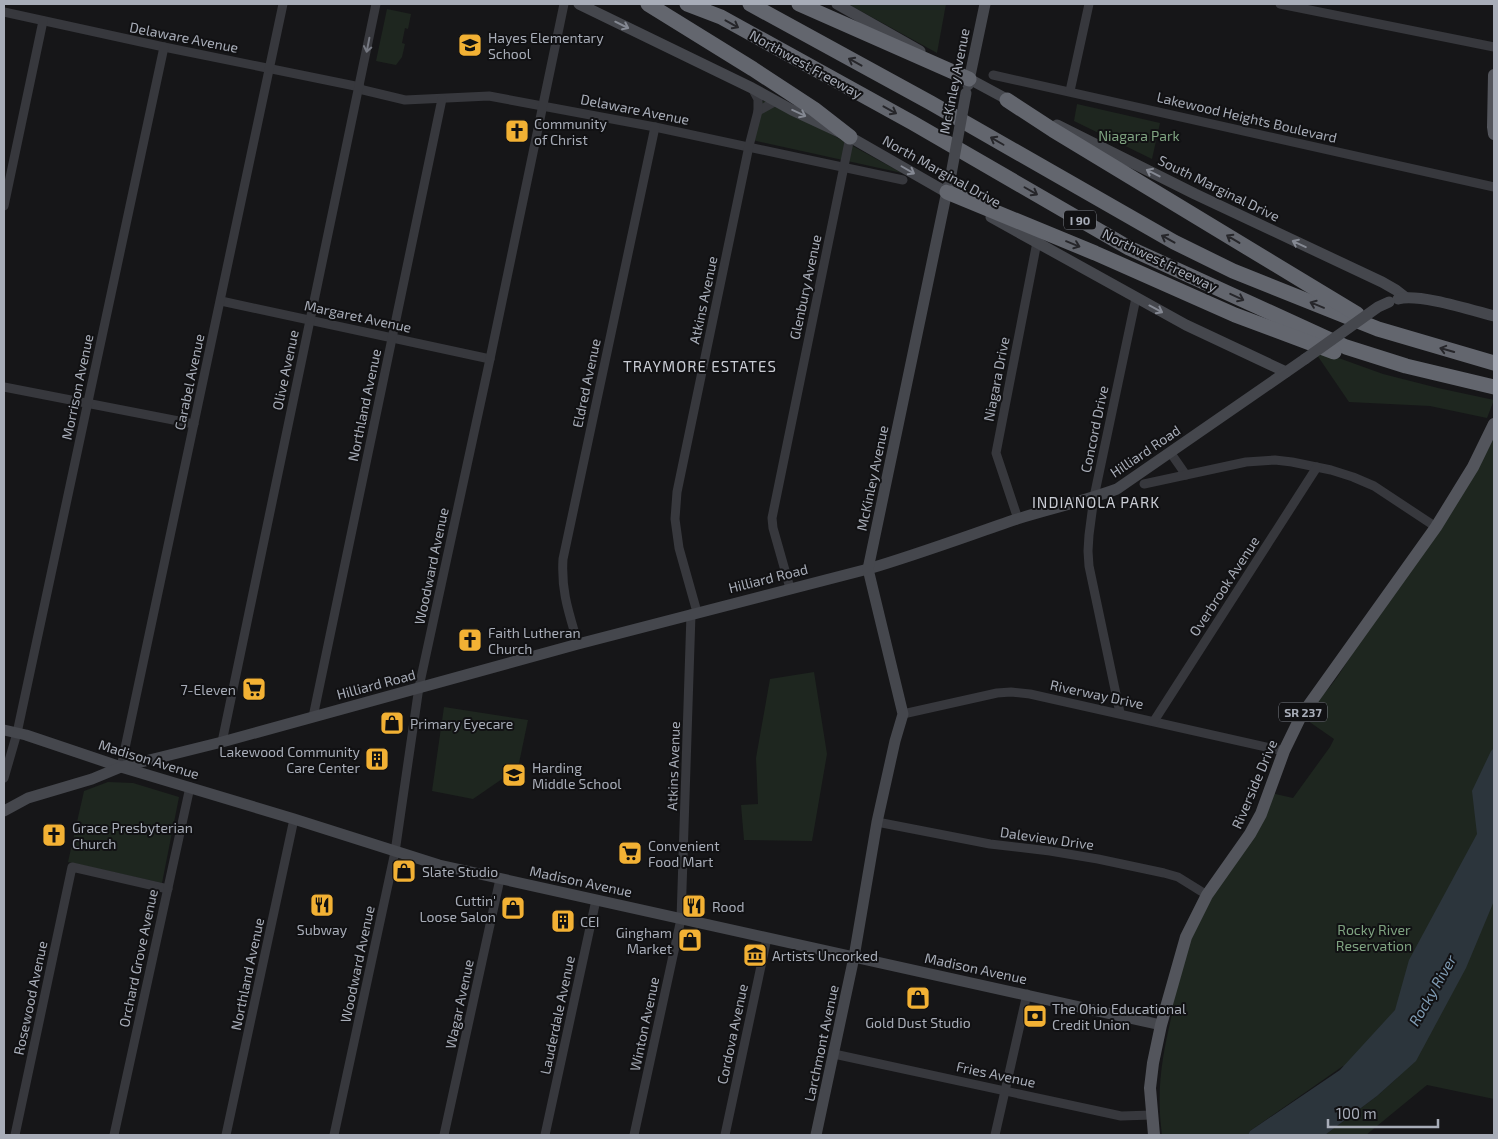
<svg xmlns="http://www.w3.org/2000/svg" width="1498" height="1139" viewBox="0 0 1498 1139" font-family="'Exo 2',sans-serif">
	<style>
		.green { fill: #1e261f }
		.water { fill: #2c353c }
		.lines { fill: none; stroke-linecap: round; stroke-linejoin: round }
		.street { stroke: #37383d; stroke-width: 9 }
		.secondary { stroke: #45474d; stroke-width: 11 }
		.primary { stroke: #53555c; stroke-width: 12 }
		.highway { stroke: #63666e; stroke-width: 15 }
		.secondary-bridge { stroke: #45474d; stroke-width: 11 }
		.oneway { stroke: #26262a }
		.oneway2 { stroke: #858993 }
		.oneway3 { stroke: #757881 }
		.labels { text-anchor: middle; dominant-baseline: central; stroke-width: 4; stroke-linejoin: round; paint-order: stroke }
		.shield { fill: #111113; stroke: #7b7e86; stroke-width: 1 }
		.shield-label { font-size: 12px; font-weight: bold; fill: #a8adb8 }
		.street-label { font-size: 14px; fill: #a8adb8; stroke: #111113 }
		.poi-label { font-size: 14px; fill: #a8adb8; stroke: #111113; text-anchor: start }
		.park-label { font-size: 14px; fill: #7fa381; stroke: #111113 }
		.neighbourhood-label { font-size: 15px; letter-spacing: 1px; fill: #c9ccd4; stroke: #111113 }
		.water-label { font-size: 15px; font-style: italic; fill: #7f9bb3; stroke: #111113 }
	</style>
	<rect width="100%" height="100%" fill="#161618"/>
	<!-- green -->
	<g class="green">
		<polygon points="848,4 946,4 937,53"/>
		<polygon points="387,9 411,14 408,29 405,28 402,43 405,44 402,57 396,65 376,61"/>
		<polygon points="767,99 902,173 752,140 760,103"/>
		<polygon points="1077,104 1160,123 1152,159 1074,121"/>
		<polygon points="1322,352 1383,374 1438,388 1494,400 1487,418 1430,406 1349,402 1317,355"/>
		<path d="M1494 425V1099L1427 1085 1366 1135H1325L1377 1096 1397 1078 1343 1066 1250 1131 1248 1135H1162C1156 1090 1162 1057 1172 1014L1165 1012 1183 948 1271 793 1293 798 1330 747 1334 739 1301 716 1329 688 1338 676 1470 470Z"/>
		<polygon points="814,672 827,754 812,841 744,840 741,805 758,804 756,758 770,679"/>
		<polygon points="444,707 528,720 518,768 473,799 432,791"/>
		<polygon points="108,782 133,783 179,797 162,883 68,862 84,791"/>
	</g>
	<!-- water -->
	<polygon class="water" points="1494,748 1494,901 1466,968 1416,1061 1377,1096 1325,1135 1248,1135 1250,1131 1340,1070 1395,1010 1409,960 1477,834 1472,791 1491,751"/>
	<g class="lines">
		<!-- street -->
		<g class="street">
			<polyline points="1280,4 1494,47"/>
			<polyline points="4,12 164,47 360,87"/>
			<polyline points="993,75 1494,187"/>
			<polyline points="359,89 405,100 489,96 655,127 903,180"/>
			<polyline points="1070,91 1089,4"/>
			<polyline points="758,111 776,101"/>
			<polyline points="4,206 43,21"/>
			<polyline points="221,301 490,359"/>
			<polyline points="4,387 194,424"/>
			<polyline points="1170,452 1186,475"/>
			<polyline points="1144,484 1246,462 1275,460 1292,462 1331,470 1353,477 1374,486 1436,527"/>
			<polyline points="1018,519 996,453 1037,242"/>
			<polyline points="790,588 773,528 772,518 850,137"/>
			<polyline points="697,612 679,548 675,519 677,492 749,146 758,111 758,99 752,88"/>
			<path d="M578 644C569 613 561 592 563 559L655 127"/>
			<polyline points="1120,713 1089,566 1088,551 1089,535 1094,497 1136,298"/>
			<polyline points="903,714 997,693 1011,692 1030,694 1284,751"/>
			<polyline points="313,717 442,99"/>
			<polyline points="1154,721 1317,467"/>
			<polyline points="222,742 376,4"/>
			<polyline points="121,767 283,4"/>
			<polyline points="4,778 17,733 164,47"/>
			<polyline points="877,822 990,844 1050,851 1098,859 1164,873 1178,877 1207,895"/>
			<polyline points="834,1054 1121,1116 1152,1115"/>
			<polyline points="15,1135 72,867 168,889"/>
			<polyline points="114,1135 190,787"/>
			<polyline points="226,1135 294,819"/>
			<polyline points="334,1135 395,852 419,687 490,359 564,4"/>
			<polyline points="444,1135 500,879"/>
			<polyline points="545,1135 596,900"/>
			<polyline points="634,1135 681,919 691,614"/>
			<polyline points="725,1135 767,938"/>
			<polyline points="995,1135 1027,994"/>
		</g>
		<!-- secondary -->
		<g class="secondary">
			<polyline points="579,4 752,88 792,110 850,137 953,196"/>
			<polyline points="837,4 920,51"/>
			<polyline points="962,75 1014,103"/>
			<polyline points="968,85 985,4"/>
			<polyline points="1057,125 1195,194 1382,282 1396,290 1405,297"/>
			<polyline points="991,217 1186,325 1286,372"/>
			<path d="M1398 299C1418 293 1471 310 1494 316"/>
			<polyline points="4,730 26,735 121,767 294,819 439,865 1161,1025"/>
			<path d="M4 811 28 798 92 779 121 767 222 742 578 644 868 569C919 554 967 536 1017 519 1050 509 1084 501 1117 489L1305 359"/>
			<polyline points="816,1135 854,957 877,822 895,741 903,714 868,569 948,186"/>
		</g>
		<!-- primary -->
		<g class="primary">
			<polyline points="1494,75 1493,127 1494,134"/>
			<polyline points="1154,1135 1150,1088 1153,1063 1161,1025 1186,937 1207,895 1250,834 1261,814 1284,751 1301,716 1436,527 1473,467 1494,424"/>
		</g>
		<!-- highway -->
		<g class="highway">
			<polyline points="648,4 753,69 814,109 850,137"/>
			<polyline points="687,4 721,17 913,123 1129,248 1346,347 1406,366 1494,387"/>
			<polyline points="750,4 931,103 1174,242 1233,271 1378,329 1494,363"/>
			<polyline points="799,4 969,79"/>
			<polyline points="1007,100 1053,130 1357,314"/>
			<polyline points="947,192 1095,253 1235,315 1334,352"/>
		</g>
		<!-- secondary-bridge -->
		<g class="secondary-bridge">
			<polyline points="950,180 966,93"/>
			<polyline points="1305,359 1378,307 1389,302"/>
		</g>
	</g>
	<!-- one-way arrows -->
	<defs><path id="oneway-shaft" d="M-6 0H5M1.5-3L5.5 0L1.5 3" fill="none" stroke-width="1.6" stroke-linecap="round" stroke-linejoin="round" transform="scale(1.25)"/></defs>
	<g class="oneway">
		<use href="#oneway-shaft" transform="translate(732 24) rotate(29)"/>
		<use href="#oneway-shaft" transform="translate(855 62) rotate(-151)"/>
		<use href="#oneway-shaft" transform="translate(890 110) rotate(29)"/>
		<use href="#oneway-shaft" transform="translate(997 141) rotate(-150)"/>
		<use href="#oneway-shaft" transform="translate(1031 191) rotate(30)"/>
		<use href="#oneway-shaft" transform="translate(1168 239) rotate(-151)"/>
		<use href="#oneway-shaft" transform="translate(1233 239) rotate(-149)"/>
		<use href="#oneway-shaft" transform="translate(1073 244) rotate(22)"/>
		<use href="#oneway-shaft" transform="translate(1237 297) rotate(25)"/>
		<use href="#oneway-shaft" transform="translate(1317 305) rotate(-158)"/>
		<use href="#oneway-shaft" transform="translate(1447 350) rotate(-164)"/>
	</g>
	<g class="oneway2">
		<use href="#oneway-shaft" transform="translate(622 25) rotate(26)"/>
		<use href="#oneway-shaft" transform="translate(799 113) rotate(25)"/>
		<use href="#oneway-shaft" transform="translate(908 170) rotate(30)"/>
		<use href="#oneway-shaft" transform="translate(1153 173) rotate(-153)"/>
		<use href="#oneway-shaft" transform="translate(1299 244) rotate(-155)"/>
		<use href="#oneway-shaft" transform="translate(1156 309) rotate(28)"/>
	</g>
	<use class="oneway3" href="#oneway-shaft" transform="translate(368 45) rotate(101)"/>
	<!-- icons -->
	<defs>
		<g id="school-square" transform="scale(1.25)"><rect x="-9" y="-9" width="18" height="18" rx="4" fill="#f2b134" stroke="#111113"/><path d="M0-5L7-2L0 1L-7-2ZM-4 1L0 2.5L4 1V4Q0 6-4 4Z" fill="#111"/></g>
		<g id="church-square" transform="scale(1.25)"><rect x="-9" y="-9" width="18" height="18" rx="4" fill="#f2b134" stroke="#111113"/><path d="M-1.2-6h2.4v3.5h3.3v2.4h-3.3V6h-2.4V-.1h-3.3v-2.4h3.3Z" fill="#111"/></g>
		<g id="supermarket-square" transform="scale(1.25)"><rect x="-9" y="-9" width="18" height="18" rx="4" fill="#f2b134" stroke="#111113"/><path d="M-6-5.5h2.5l.6 2H6L4.5 2H-2.5L-4.4-4H-6ZM-1.5 3.2a1.3 1.3 0 1 0 .1 0ZM3 3.2a1.3 1.3 0 1 0 .1 0Z" fill="#111"/></g>
		<g id="shop-square" transform="scale(1.25)"><rect x="-9" y="-9" width="18" height="18" rx="4" fill="#f2b134" stroke="#111113"/><path d="M-5-2.5h2.3a2.7 3.5 0 0 1 5.4 0H5L5.5 6h-11ZM-1.5-2.5h3a1.5 2.3 0 0 0-3 0Z" fill="#111"/></g>
		<g id="building-square" transform="scale(1.25)"><rect x="-9" y="-9" width="18" height="18" rx="4" fill="#f2b134" stroke="#111113"/><path d="M-4-6H4V6H1V3H-1V6H-4ZM-2.5-4.3h1.7v1.8h-1.7ZM.8-4.3h1.7v1.8H.8ZM-2.5-1h1.7V.8h-1.7ZM.8-1h1.7V.8H.8Z" fill="#111"/></g>
		<g id="restaurant-square" transform="scale(1.25)"><rect x="-9" y="-9" width="18" height="18" rx="4" fill="#f2b134" stroke="#111113"/><path d="M-5-6h1v4h1v-4h1v4h1v-4h1v5L-1.5 .5V6h-2V.5L-5-1ZM5-6V6H3V1.5H1.5Q1.5-4 5-6Z" fill="#111"/></g>
		<g id="museum-square" transform="scale(1.25)"><rect x="-9" y="-9" width="18" height="18" rx="4" fill="#f2b134" stroke="#111113"/><path d="M0-6L6-3V-2H-6V-3ZM-5-1h2V3h-2ZM-1-1h2V3h-2ZM3-1h2V3H3ZM-6 4H6V6H-6Z" fill="#111"/></g>
		<g id="bank-square" transform="scale(1.25)"><rect x="-9" y="-9" width="18" height="18" rx="4" fill="#f2b134" stroke="#111113"/><path d="M-6-4H6V4H-6ZM0-2.3a2.3 2.3 0 1 0 0 4.6a2.3 2.3 0 1 0 0-4.6Z" fill="#111"/></g>
	</defs>
	<g fill-rule="evenodd">
		<use href="#school-square" x="470" y="45"/>
		<use href="#church-square" x="517" y="131"/>
		<use href="#church-square" x="470" y="640"/>
		<use href="#supermarket-square" x="254" y="689"/>
		<use href="#shop-square" x="392" y="723"/>
		<use href="#building-square" x="377" y="759"/>
		<use href="#school-square" x="514" y="775"/>
		<use href="#church-square" x="54" y="835"/>
		<use href="#supermarket-square" x="630" y="853"/>
		<use href="#shop-square" x="404" y="871"/>
		<use href="#restaurant-square" x="322" y="905"/>
		<use href="#restaurant-square" x="694" y="906"/>
		<use href="#shop-square" x="513" y="908"/>
		<use href="#building-square" x="563" y="921"/>
		<use href="#shop-square" x="690" y="940"/>
		<use href="#museum-square" x="755" y="955"/>
		<use href="#shop-square" x="918" y="998"/>
		<use href="#bank-square" x="1035" y="1016"/>
	</g>
	<g class="labels">
		<!-- shield labels -->
		<g class="shield">
			<rect x="1064" y="210.5" width="32" height="19" rx="4"/>
			<rect x="1279" y="702.5" width="48" height="19" rx="4"/>
		</g>
		<g class="shield-label">
			<text x="1080" y="220">I 90</text>
			<text x="1303" y="712">SR 237</text>
		</g>
		<!-- street labels -->
		<g class="street-label">
			<text transform="translate(184 37) rotate(11)">Delaware Avenue</text>
			<text transform="translate(806 64) rotate(29)">Northwest Freeway</text>
			<text transform="translate(954 81) rotate(-79)">McKinley Avenue</text>
			<text transform="translate(635 109) rotate(11)">Delaware Avenue</text>
			<text transform="translate(1247 117) rotate(13)">Lakewood Heights Boulevard</text>
			<text transform="translate(942 171) rotate(29)">North Marginal Drive</text>
			<text transform="translate(1219 188) rotate(26)">South Marginal Drive</text>
			<text transform="translate(1160 260) rotate(26)">Northwest Freeway</text>
			<text transform="translate(805 287) rotate(-78)">Glenbury Avenue</text>
			<text transform="translate(703 300) rotate(-78)">Atkins Avenue</text>
			<text transform="translate(358 316) rotate(12)">Margaret Avenue</text>
			<text transform="translate(285 370) rotate(-78)">Olive Avenue</text>
			<text transform="translate(996 379) rotate(-79)">Niagara Drive</text>
			<text transform="translate(189 382) rotate(-78)">Carabel Avenue</text>
			<text transform="translate(586 383) rotate(-78)">Eldred Avenue</text>
			<text transform="translate(77 387) rotate(-78)">Morrison Avenue</text>
			<text transform="translate(364 405) rotate(-78)">Northland Avenue</text>
			<text transform="translate(1094 429) rotate(-78)">Concord Drive</text>
			<text transform="translate(1145 451) rotate(-34)">Hilliard Road</text>
			<text transform="translate(872 478) rotate(-78)">McKinley Avenue</text>
			<text transform="translate(431 566) rotate(-78)">Woodward Avenue</text>
			<text transform="translate(768 578) rotate(-14)">Hilliard Road</text>
			<text transform="translate(1224 586) rotate(-57)">Overbrook Avenue</text>
			<text transform="translate(376 684) rotate(-15)">Hilliard Road</text>
			<text transform="translate(1097 694) rotate(12)">Riverway Drive</text>
			<text transform="translate(149 759) rotate(17)">Madison Avenue</text>
			<text transform="translate(673 766) rotate(-88)">Atkins Avenue</text>
			<text transform="translate(1254 784) rotate(-67)">Riverside Drive</text>
			<text transform="translate(1047 838) rotate(8)">Daleview Drive</text>
			<text transform="translate(581 881) rotate(12)">Madison Avenue</text>
			<text transform="translate(138 958) rotate(-78)">Orchard Grove Avenue</text>
			<text transform="translate(357 964) rotate(-78)">Woodward Avenue</text>
			<text transform="translate(976 968) rotate(12)">Madison Avenue</text>
			<text transform="translate(247 974) rotate(-78)">Northland Avenue</text>
			<text transform="translate(30 998) rotate(-78)">Rosewood Avenue</text>
			<text transform="translate(459 1004) rotate(-78)">Wagar Avenue</text>
			<text transform="translate(557 1015) rotate(-78)">Lauderdale Avenue</text>
			<text transform="translate(644 1024) rotate(-78)">Winton Avenue</text>
			<text transform="translate(732 1034) rotate(-78)">Cordova Avenue</text>
			<text transform="translate(821 1043) rotate(-78)">Larchmont Avenue</text>
			<text transform="translate(996 1074) rotate(12)">Fries Avenue</text>
		</g>
		<!-- poi labels -->
		<g class="poi-label">
			<text x="488" y="37">Hayes Elementary<tspan x="488" dy="16">School</tspan></text>
			<text x="534" y="123">Community<tspan x="534" dy="16">of Christ</tspan></text>
			<text x="488" y="632">Faith Lutheran<tspan x="488" dy="16">Church</tspan></text>
			<text x="236" y="689" text-anchor="end">7-Eleven</text>
			<text x="410" y="723">Primary Eyecare</text>
			<text x="360" y="751" text-anchor="end">Lakewood Community<tspan x="360" dy="16">Care Center</tspan></text>
			<text x="532" y="767">Harding<tspan x="532" dy="16">Middle School</tspan></text>
			<text x="72" y="827">Grace Presbyterian<tspan x="72" dy="16">Church</tspan></text>
			<text x="648" y="845">Convenient<tspan x="648" dy="16">Food Mart</tspan></text>
			<text x="422" y="871">Slate Studio</text>
			<text x="496" y="900" text-anchor="end">Cuttin'<tspan x="496" dy="16">Loose Salon</tspan></text>
			<text x="712" y="906">Rood</text>
			<text x="580" y="921">CEI</text>
			<text x="322" y="929" text-anchor="middle">Subway</text>
			<text x="672" y="932" text-anchor="end">Gingham<tspan x="672" dy="16">Market</tspan></text>
			<text x="772" y="955">Artists Uncorked</text>
			<text x="1052" y="1008">The Ohio Educational<tspan x="1052" dy="16">Credit Union</tspan></text>
			<text x="918" y="1022" text-anchor="middle">Gold Dust Studio</text>
		</g>
		<!-- park labels -->
		<g class="park-label">
			<text x="1139" y="135">Niagara Park</text>
			<text x="1374" y="929">Rocky River<tspan x="1374" dy="16">Reservation</tspan></text>
		</g>
		<!-- neighbourhood labels -->
		<g class="neighbourhood-label">
			<text x="700" y="366">TRAYMORE ESTATES</text>
			<text x="1096" y="502">INDIANOLA PARK</text>
		</g>
		<!-- water labels -->
		<g class="water-label">
			<text transform="translate(1432 990) rotate(-60)">Rocky River</text>
		</g>
	</g>
	<!-- border -->
	<rect width="1498" height="1139" fill="none" stroke="#a8adb8" stroke-width="10"/>
	<!-- scale -->
	<path d="M1328 1119v8h110v-8" fill="none" stroke="#a8adb8" stroke-width="2.5"/>
	<text x="1336" y="1119" font-size="15" fill="#a8adb8" stroke="#111113" stroke-width="4" paint-order="stroke">100 m</text>
</svg>
